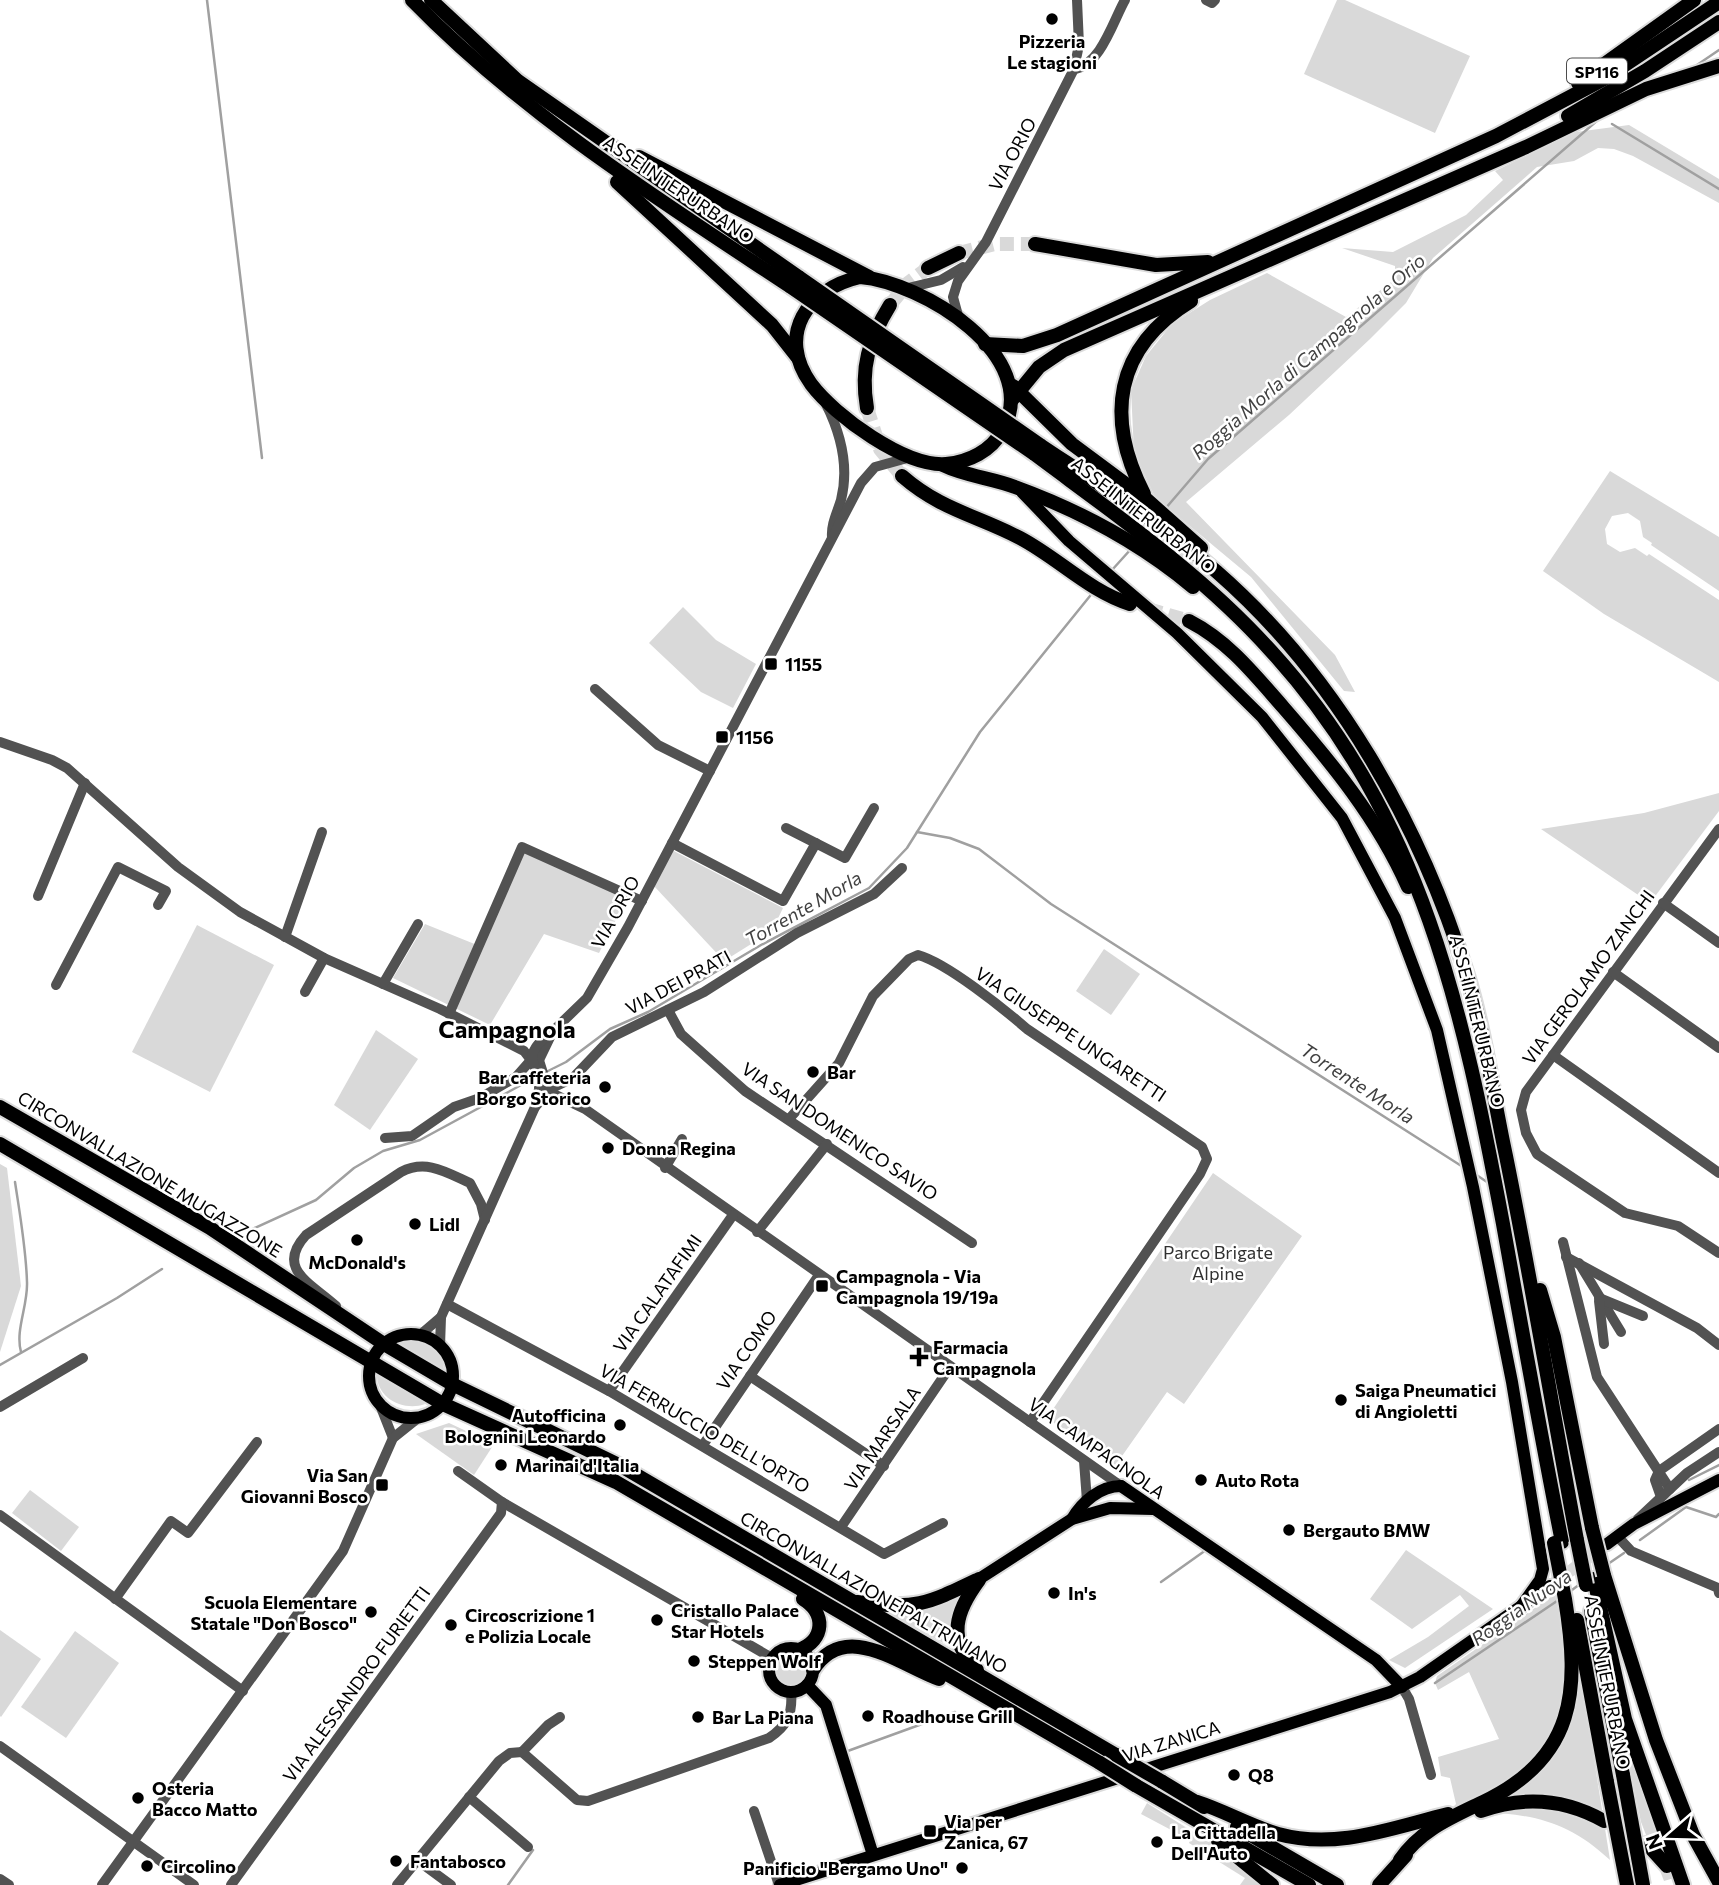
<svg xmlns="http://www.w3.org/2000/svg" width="1719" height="1885" viewBox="0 0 1719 1885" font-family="Commissioner,sans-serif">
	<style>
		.green { fill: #d9d9d9 }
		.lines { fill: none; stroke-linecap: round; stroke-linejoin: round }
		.stream { stroke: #a0a0a0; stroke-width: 2.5 }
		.major-tunnel { stroke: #d9d9d9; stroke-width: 12; stroke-dasharray: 12 6; stroke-linecap: butt }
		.highway-tunnel { stroke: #d9d9d9; stroke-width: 14; stroke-dasharray: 14 7; stroke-linecap: butt }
		.major-casing { stroke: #dbdbdb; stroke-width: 16 }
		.highway-casing { stroke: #dbdbdb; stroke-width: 18 }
		.minor { stroke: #525252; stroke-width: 10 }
		.major { stroke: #000; stroke-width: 12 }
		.highway { stroke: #000; stroke-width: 14 }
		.highway-bridge-casing { stroke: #dbdbdb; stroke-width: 18; stroke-linecap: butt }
		.highway-bridge { stroke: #000; stroke-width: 14 }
		.poi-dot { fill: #000; stroke: #fff; stroke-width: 2.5 }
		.labels { text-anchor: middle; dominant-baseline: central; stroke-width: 5; stroke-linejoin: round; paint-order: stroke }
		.shield { fill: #fff; stroke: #4c4c4c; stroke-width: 2 }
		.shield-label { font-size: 16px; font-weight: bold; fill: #000 }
		.poi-label { font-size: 18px; font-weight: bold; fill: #000; stroke: #fff; text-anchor: start }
		.street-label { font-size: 18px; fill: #000; stroke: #fff }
		.park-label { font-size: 18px; fill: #303030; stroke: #fff }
		.water-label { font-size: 19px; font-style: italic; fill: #414141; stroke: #fff }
		.district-label { font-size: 24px; font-weight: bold; fill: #000; stroke: #fff }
	</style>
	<rect width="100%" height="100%" fill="#fff"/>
	<!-- green -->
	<g class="green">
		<polygon points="1337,0 1345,0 1470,56 1435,133 1304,74"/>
		<polygon points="1629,125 1719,179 1719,203 1633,156 1614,149 1598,148 1574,161 1537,167 1433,258 1406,303 1370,339 1289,415 1186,502 1335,655 1355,692 1344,691 1251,577 1155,497 1134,452 1131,390 1146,356 1172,324 1210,300 1267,273 1346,317 1395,279 1395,266 1342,248 1393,252 1466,215 1503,180 1495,171 1576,132"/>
		<polygon points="1610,471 1719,537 1719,591 1651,545 1652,543 1643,537 1640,521 1628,513 1612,516 1605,529 1607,544 1620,552 1635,548 1647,556 1649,554 1719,600 1719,682 1604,614 1543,571"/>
		<polygon points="683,607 716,640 756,664 733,708 701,692 649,643"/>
		<polygon points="1719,793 1719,811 1650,903 1541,829 1644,813"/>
		<polygon points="672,850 783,908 772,931 724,961 654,886"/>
		<polygon points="523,852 628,896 599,953 544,934 490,1025 393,978 425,924 482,947"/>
		<polygon points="197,925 274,965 210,1092 132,1052"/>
		<polygon points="1104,949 1140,974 1111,1015 1076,991"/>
		<polygon points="376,1030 418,1059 370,1130 334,1105"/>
		<polygon points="0,1164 7,1168 21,1286 0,1352"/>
		<polygon points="1213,1173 1302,1236 1184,1404 1167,1392 1115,1466 1047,1418"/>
		<path d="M407 1339C426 1340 443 1350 444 1370L395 1343Z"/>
		<path d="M377 1374 424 1402 425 1404C404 1412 376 1398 377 1374Z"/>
		<polygon points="449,1423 494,1444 474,1475 416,1434"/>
		<polygon points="30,1490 79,1527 61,1551 12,1513"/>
		<polygon points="1406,1550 1493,1609 1405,1668 1389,1660 1428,1637 1469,1606 1460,1595 1412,1629 1370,1599"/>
		<polygon points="974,1583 958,1651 889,1614 921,1610"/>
		<path d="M1555 1594 1561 1624 1565 1625C1573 1694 1560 1745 1501 1787 1487 1797 1467 1803 1451 1810L1456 1804 1450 1778 1441 1776 1438 1757 1499 1739 1469 1672 1438 1690 1435 1683 1437 1676Z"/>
		<polygon points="0,1630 41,1659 1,1717 0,1716"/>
		<polygon points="75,1631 119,1663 66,1738 21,1707"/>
		<circle cx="790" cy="1671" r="16"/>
		<path d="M1580 1671 1610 1860C1569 1822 1534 1814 1480 1812L1521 1784 1576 1694Z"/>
		<path d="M1624 1742C1649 1780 1651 1838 1674 1878L1664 1881 1641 1822Z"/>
		<polygon points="1147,1803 1222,1850 1263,1885 1240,1885 1245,1878 1189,1843 1190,1840 1141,1814"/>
	</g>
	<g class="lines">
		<!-- stream -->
		<g class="stream">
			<polyline points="207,0 262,458"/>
			<polyline points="1694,67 1719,50"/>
			<polyline points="1612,124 1719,189"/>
			<polyline points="1165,509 1208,459 1599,119"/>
			<polyline points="1112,570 1131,549"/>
			<polyline points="917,832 950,838 979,849 1051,904 1463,1167"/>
			<polyline points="546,1072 566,1062 610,1029 648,1012 761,945 869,888 907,848 980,732 1094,591"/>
			<polyline points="1475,1174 1487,1182"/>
			<path d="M15 1182C20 1215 26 1248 27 1282 28 1306 15 1330 21 1352"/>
			<polyline points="248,1231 316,1200 354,1168 383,1151 420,1140 534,1078"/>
			<polyline points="0,1365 117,1298 162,1269"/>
			<polyline points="1689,1480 1719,1465"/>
			<polyline points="1640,1540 1686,1507 1716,1517 1719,1514"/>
			<polyline points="1608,1564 1624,1553"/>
			<polyline points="1161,1582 1206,1550"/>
			<polyline points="1568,1593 1580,1584"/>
			<polyline points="1435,1683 1560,1599"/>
			<polyline points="845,1752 955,1712"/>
			<polyline points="508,1885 533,1850"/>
		</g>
		<!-- major-tunnel -->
		<polyline class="major-tunnel" points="1554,1583 1604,1546"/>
		<!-- highway-tunnel -->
		<g class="highway-tunnel">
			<polyline points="959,253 995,244 1035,244"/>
			<polyline points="890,305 908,283 928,268"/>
			<polyline points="867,408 880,449 902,476"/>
			<polyline points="1148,609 1189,621"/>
		</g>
		<!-- major casing -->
		<g class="major-casing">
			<g id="major">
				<polyline points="1022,492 1069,541 1177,633 1262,717 1342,818 1395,918 1437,1030 1473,1187 1512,1382 1543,1569 1540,1580 1520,1608"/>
				<circle cx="411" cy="1376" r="42"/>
				<polyline points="1121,1486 1376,1660 1402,1687"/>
				<path d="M1072 1519C1082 1502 1100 1486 1121 1486"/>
				<polyline points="1607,1544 1634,1524 1719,1480"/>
				<polyline points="979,1579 1072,1519 1110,1508 1153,1509"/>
				<circle cx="791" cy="1670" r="22"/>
				<polyline points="807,1685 826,1705 873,1855"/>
				<polyline points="780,1885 1390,1692 1420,1677 1550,1586"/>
			</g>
		</g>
		<!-- highway casing -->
		<g class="highway-casing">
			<g id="highway">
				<path d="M412 0C524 115 658 199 791 287"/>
				<polyline points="431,0 518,81 800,278"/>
				<polyline points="1578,83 1694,0"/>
				<polyline points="1568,116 1645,71 1719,22"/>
				<polyline points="639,157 869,277"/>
				<polyline points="617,182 772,325 798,358"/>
				<polyline points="1035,244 1156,265 1208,262"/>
				<polyline points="928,268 959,253"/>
				<path d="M860 277C921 282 1043 355 1003 430 991 451 969 462 946 464 905 467 835 416 811 384 776 335 807 289 860 277Z"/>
				<polyline points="985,344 1023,346 1057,335 1496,136 1604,79 1719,2"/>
				<polyline points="1013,386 1072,444 1146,499 1201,548"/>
				<polyline points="1011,401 1039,367 1064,350 1526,147 1646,89 1719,66"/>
				<path d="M867 408C860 368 869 339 890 305"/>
				<path d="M1040 445C1100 485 1162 524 1217 572 1337 677 1420 824 1467 975 1485 1034 1493 1096 1506 1156 1532 1284 1553 1412 1577 1540"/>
				<path d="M1033 453C1116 515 1202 574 1271 651 1423 818 1463 1011 1503 1224 1522 1330 1541 1437 1562 1542"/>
				<path d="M943 465C965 476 992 478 1015 487 1081 511 1139 542 1193 587"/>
				<path d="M902 476C941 510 976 515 1020 538 1058 558 1089 591 1130 604"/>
				<path d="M1144 494C1105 418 1114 348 1191 301"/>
				<path d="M1189 621C1228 641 1254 674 1283 707 1331 762 1378 819 1408 887"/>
				<polyline points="0,1107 210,1228 384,1344 452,1384 621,1466 1116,1755"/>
				<polyline points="0,1144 443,1404 616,1482 1100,1763"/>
				<polyline points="1540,1290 1554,1337 1592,1528"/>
				<polyline points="1604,1575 1656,1740 1693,1835 1719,1882"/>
				<polyline points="1594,1579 1625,1719 1683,1885"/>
				<path d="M857 1602C916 1610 927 1604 979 1579"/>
				<polyline points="1591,1611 1623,1775"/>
				<polyline points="1577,1620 1607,1782"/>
				<path d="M799 1650C825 1640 826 1613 803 1599"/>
				<path d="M813 1670C845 1619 900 1665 939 1679"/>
				<path d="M977 1670C946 1639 956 1611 979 1580"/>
				<polyline points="1161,1781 1204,1807"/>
				<polyline points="1135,1785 1309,1885"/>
				<path d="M1197 1802C1225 1811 1250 1826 1278 1834 1337 1850 1391 1828 1448 1814"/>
				<path d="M1481 1811C1523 1796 1565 1799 1604 1821"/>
				<polyline points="1237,1827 1337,1885"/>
				<polyline points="1218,1841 1272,1885"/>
				<polyline points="1647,1844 1667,1866"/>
				<path d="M1400 1860C1420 1830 1452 1817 1483 1802 1576 1758 1580 1690 1565 1599"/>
				<polyline points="1379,1885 1406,1855"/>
			</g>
		</g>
		<!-- minor -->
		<g class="minor">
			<polyline points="1206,0 1212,3 1215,0"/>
			<path d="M1074 69C1101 65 1113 21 1125 0"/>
			<polyline points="908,288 941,280 963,267"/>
			<polyline points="959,319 953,297 958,281 986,242 1074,69 1079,45 1077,0"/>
			<path d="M826 404C841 434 849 468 841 500 837 513 831 524 832 537"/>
			<polyline points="595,689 658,745 710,771"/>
			<polyline points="0,742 52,760 67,768 178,867 240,912 324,958 440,1009 524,1051 531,1060"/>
			<polyline points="786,828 845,858 874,808"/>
			<polyline points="1719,829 1526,1092 1521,1110 1526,1133 1537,1154 1625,1213 1678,1226 1719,1253"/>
			<polyline points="672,843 783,901 816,843"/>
			<polyline points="38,896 85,783"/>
			<polyline points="1663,903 1719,943"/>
			<polyline points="285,937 322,832"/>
			<polyline points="1613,972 1719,1048"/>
			<polyline points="383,984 418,924"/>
			<polyline points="56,985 118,867 166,891 158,905"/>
			<polyline points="305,992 324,958"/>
			<polyline points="668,1010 681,1034 745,1091 972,1243"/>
			<polyline points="449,1014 522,847 642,901"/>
			<polyline points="537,1054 548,1089"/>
			<polyline points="1553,1055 1719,1173"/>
			<polyline points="539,1060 553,1031 587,998 628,927 861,483 875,467 911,457"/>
			<polyline points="539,1087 585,1109 1121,1486"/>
			<polyline points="535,1107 552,1088 573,1078 612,1037 704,992 797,933 874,894 902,868"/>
			<path d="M789 1119 839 1063 873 996 909 959 918 955C947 963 1004 1009 1027 1029L1202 1147 1207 1159 1200 1174 1030 1422"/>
			<polyline points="385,1138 412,1136 454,1107 480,1098 516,1077 531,1060"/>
			<polyline points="665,1168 682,1139"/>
			<polyline points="757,1232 827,1144"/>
			<polyline points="1563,1242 1597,1377 1670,1489"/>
			<polyline points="1566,1257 1697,1328 1719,1345"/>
			<polyline points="1579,1263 1621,1332"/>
			<polyline points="1599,1298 1643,1316"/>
			<polyline points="1599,1301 1604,1344"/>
			<polyline points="447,1304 609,1391 884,1554 943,1523"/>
			<path d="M336 1306C311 1283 275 1269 306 1235L401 1172C426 1159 446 1172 470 1183L481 1204 485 1220"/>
			<polyline points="420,1335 441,1317"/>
			<path d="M440 1346 441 1317 535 1107C536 1101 538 1095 539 1089 541 1065 519 1061 545 1037"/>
			<polyline points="750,1376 884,1466"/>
			<polyline points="609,1391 733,1215"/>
			<polyline points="380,1405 393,1438"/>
			<polyline points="0,1407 83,1358"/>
			<polyline points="703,1445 819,1275"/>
			<polyline points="1084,1461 1087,1501"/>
			<polyline points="458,1471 502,1502 772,1658"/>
			<polyline points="1661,1497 1655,1480 1659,1471 1719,1429"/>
			<polyline points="0,1515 243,1691"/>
			<polyline points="1638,1519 1687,1473 1719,1452"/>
			<polyline points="841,1527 950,1367"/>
			<polyline points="1617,1536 1631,1551 1718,1588 1719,1593"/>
			<polyline points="115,1599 171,1521 188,1533 257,1442"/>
			<polyline points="1402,1687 1409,1699 1431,1775"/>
			<polyline points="0,1746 194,1885"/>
			<path d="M522 1752 577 1800 588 1801 769 1738C787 1726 793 1714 791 1692"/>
			<polyline points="522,1752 548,1725 560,1717"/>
			<polyline points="469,1797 528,1847"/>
			<polyline points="754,1811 779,1885"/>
			<polyline points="417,1860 451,1885"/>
			<polyline points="0,1879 9,1885"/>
			<polyline points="102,1885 343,1551 393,1438 418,1418"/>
			<polyline points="231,1885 501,1513 502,1502"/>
			<polyline points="397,1885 499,1761 510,1753 522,1752"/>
		</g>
		<!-- major -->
		<use href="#major" class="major"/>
		<!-- highway -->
		<use href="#highway" class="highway"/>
		<!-- highway-bridge casing -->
		<g class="highway-bridge-casing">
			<g id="highway-bridge">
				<polyline points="800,278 1040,445"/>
				<polyline points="791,287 1033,453"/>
				<polyline points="1592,1528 1604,1575"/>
				<polyline points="1577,1540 1586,1585"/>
				<polyline points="1554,1543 1565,1599"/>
				<polyline points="1116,1755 1161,1781"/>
				<polyline points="1100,1763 1135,1785"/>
				<polyline points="1623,1775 1643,1885"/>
				<polyline points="1607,1782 1627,1885"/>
			</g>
		</g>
		<!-- highway-bridge -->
		<use href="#highway-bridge" class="highway-bridge"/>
	</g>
	<!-- markers -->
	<g class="poi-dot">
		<circle cx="1052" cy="19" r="7"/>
		<rect x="764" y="657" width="14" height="14" rx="3.5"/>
		<rect x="715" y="730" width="14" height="14" rx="3.5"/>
		<circle cx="813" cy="1072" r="7"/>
		<circle cx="605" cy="1087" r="7"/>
		<circle cx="608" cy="1148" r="7"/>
		<circle cx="415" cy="1224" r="7"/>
		<circle cx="357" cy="1240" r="7"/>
		<rect x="815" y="1279" width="14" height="14" rx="3.5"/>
		<path d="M915.5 1346.5h7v7h7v7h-7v7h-7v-7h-7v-7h7z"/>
		<circle cx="1341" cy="1400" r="7"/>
		<circle cx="620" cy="1425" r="7"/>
		<circle cx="501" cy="1465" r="7"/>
		<circle cx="1201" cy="1480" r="7"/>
		<rect x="375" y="1478" width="14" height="14" rx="3.5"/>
		<circle cx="1289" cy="1530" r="7"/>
		<circle cx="1054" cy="1593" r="7"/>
		<circle cx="371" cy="1612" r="7"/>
		<circle cx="657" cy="1620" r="7"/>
		<circle cx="451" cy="1625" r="7"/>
		<circle cx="694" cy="1661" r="7"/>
		<circle cx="868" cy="1716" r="7"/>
		<circle cx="698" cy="1717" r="7"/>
		<circle cx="1234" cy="1775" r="7"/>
		<circle cx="138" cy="1798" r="7"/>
		<rect x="923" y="1824" width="14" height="14" rx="3.5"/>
		<circle cx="1157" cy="1842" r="7"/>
		<circle cx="396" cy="1861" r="7"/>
		<circle cx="147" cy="1866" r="7"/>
		<circle cx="962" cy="1868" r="7"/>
	</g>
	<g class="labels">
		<!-- shield labels -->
		<rect class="shield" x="1567" y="58.5" width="60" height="25" rx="5"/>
		<g class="shield-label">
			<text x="1597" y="71">SP116</text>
		</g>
		<!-- poi labels -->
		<g class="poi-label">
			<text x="1052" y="41" text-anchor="middle">Pizzeria<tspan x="1052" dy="21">Le stagioni</tspan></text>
			<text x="785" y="664">1155</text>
			<text x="736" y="737">1156</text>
			<text x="827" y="1072">Bar</text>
			<text x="591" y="1077" text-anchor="end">Bar caffeteria<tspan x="591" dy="21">Borgo Storico</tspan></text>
			<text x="622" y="1148">Donna Regina</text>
			<text x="429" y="1224">Lidl</text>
			<text x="357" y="1262" text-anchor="middle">McDonald's</text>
			<text x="836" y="1276">Campagnola - Via<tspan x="836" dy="21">Campagnola 19/19a</tspan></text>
			<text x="933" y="1347">Farmacia<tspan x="933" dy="21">Campagnola</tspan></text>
			<text x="1355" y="1390">Saiga Pneumatici<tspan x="1355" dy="21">di Angioletti</tspan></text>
			<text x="606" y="1415" text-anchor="end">Autofficina<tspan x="606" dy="21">Bolognini Leonardo</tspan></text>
			<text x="515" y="1465">Marinai d'Italia</text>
			<text x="368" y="1475" text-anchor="end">Via San<tspan x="368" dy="21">Giovanni Bosco</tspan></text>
			<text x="1215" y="1480">Auto Rota</text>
			<text x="1303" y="1530">Bergauto BMW</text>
			<text x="1068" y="1593">In's</text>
			<text x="357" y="1602" text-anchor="end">Scuola Elementare<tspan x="357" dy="21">Statale "Don Bosco"</tspan></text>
			<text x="671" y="1610">Cristallo Palace<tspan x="671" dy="21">Star Hotels</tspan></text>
			<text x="465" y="1615">Circoscrizione 1<tspan x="465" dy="21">e Polizia Locale</tspan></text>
			<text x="708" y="1661">Steppen Wolf</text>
			<text x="882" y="1716">Roadhouse Grill</text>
			<text x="712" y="1717">Bar La Piana</text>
			<text x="1248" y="1775">Q8</text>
			<text x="152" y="1788">Osteria<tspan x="152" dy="21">Bacco Matto</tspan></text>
			<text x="944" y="1821">Via per<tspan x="944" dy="21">Zanica, 67</tspan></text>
			<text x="1171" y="1832">La Cittadella<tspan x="1171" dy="21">Dell'Auto</tspan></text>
			<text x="410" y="1861">Fantabosco</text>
			<text x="161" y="1866">Circolino</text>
			<text x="948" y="1868" text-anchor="end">Panificio "Bergamo Uno"</text>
		</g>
		<!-- street labels -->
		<g class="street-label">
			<text transform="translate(1012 154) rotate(-62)">VIA ORIO</text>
			<text transform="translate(679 189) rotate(34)">ASSE INTERURBANO</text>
			<text transform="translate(1144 515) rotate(38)">ASSE INTERURBANO</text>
			<text transform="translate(615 912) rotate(-61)">VIA ORIO</text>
			<text transform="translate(1588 977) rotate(-54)">VIA GEROLAMO ZANCHI</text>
			<text transform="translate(678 982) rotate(-28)">VIA DEI PRATI</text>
			<text transform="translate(1478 1021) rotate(76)">ASSE INTERURBANO</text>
			<text transform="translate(1071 1034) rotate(34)">VIA GIUSEPPE UNGARETTI</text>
			<text transform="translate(840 1131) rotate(34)">VIA SAN DOMENICO SAVIO</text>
			<text transform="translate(150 1174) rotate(31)">CIRCONVALLAZIONE MUGAZZONE</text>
			<text transform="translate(657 1293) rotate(-55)">VIA CALATAFIMI</text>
			<text transform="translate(746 1350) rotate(-56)">VIA COMO</text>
			<text transform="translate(705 1428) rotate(30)">VIA FERRUCCIO DELL'ORTO</text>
			<text transform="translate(882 1438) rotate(-56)">VIA MARSALA</text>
			<text transform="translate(1097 1448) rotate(35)">VIA CAMPAGNOLA</text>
			<text transform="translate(874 1592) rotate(30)">CIRCONVALLAZIONE PALTRINIANO</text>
			<text transform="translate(1608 1682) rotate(79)">ASSE INTERURBANO</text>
			<text transform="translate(356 1684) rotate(-54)">VIA ALESSANDRO FURIETTI</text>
			<text transform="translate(1171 1741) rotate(-17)">VIA ZANICA</text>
		</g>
		<!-- park labels -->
		<g class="park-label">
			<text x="1218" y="1252">Parco Brigate<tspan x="1218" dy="21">Alpine</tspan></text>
		</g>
		<!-- water labels -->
		<g class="water-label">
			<text transform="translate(1308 356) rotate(-41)">Roggia Morla di Campagnola e Orio</text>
			<text transform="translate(803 908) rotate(-30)">Torrente Morla</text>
			<text transform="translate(1358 1083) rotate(33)">Torrente Morla</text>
			<text transform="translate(1521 1607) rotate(-35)">Roggia Nuova</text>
		</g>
		<!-- district labels -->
		<g class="district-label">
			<text x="507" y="1028">Campagnola</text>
		</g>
	</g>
	<!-- north arrow -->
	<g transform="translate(1670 1836) rotate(250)" stroke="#ffffff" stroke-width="5" paint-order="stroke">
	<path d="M0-5L12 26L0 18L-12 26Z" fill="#000000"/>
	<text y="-10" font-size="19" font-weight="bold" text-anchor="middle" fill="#000000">N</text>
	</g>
</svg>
